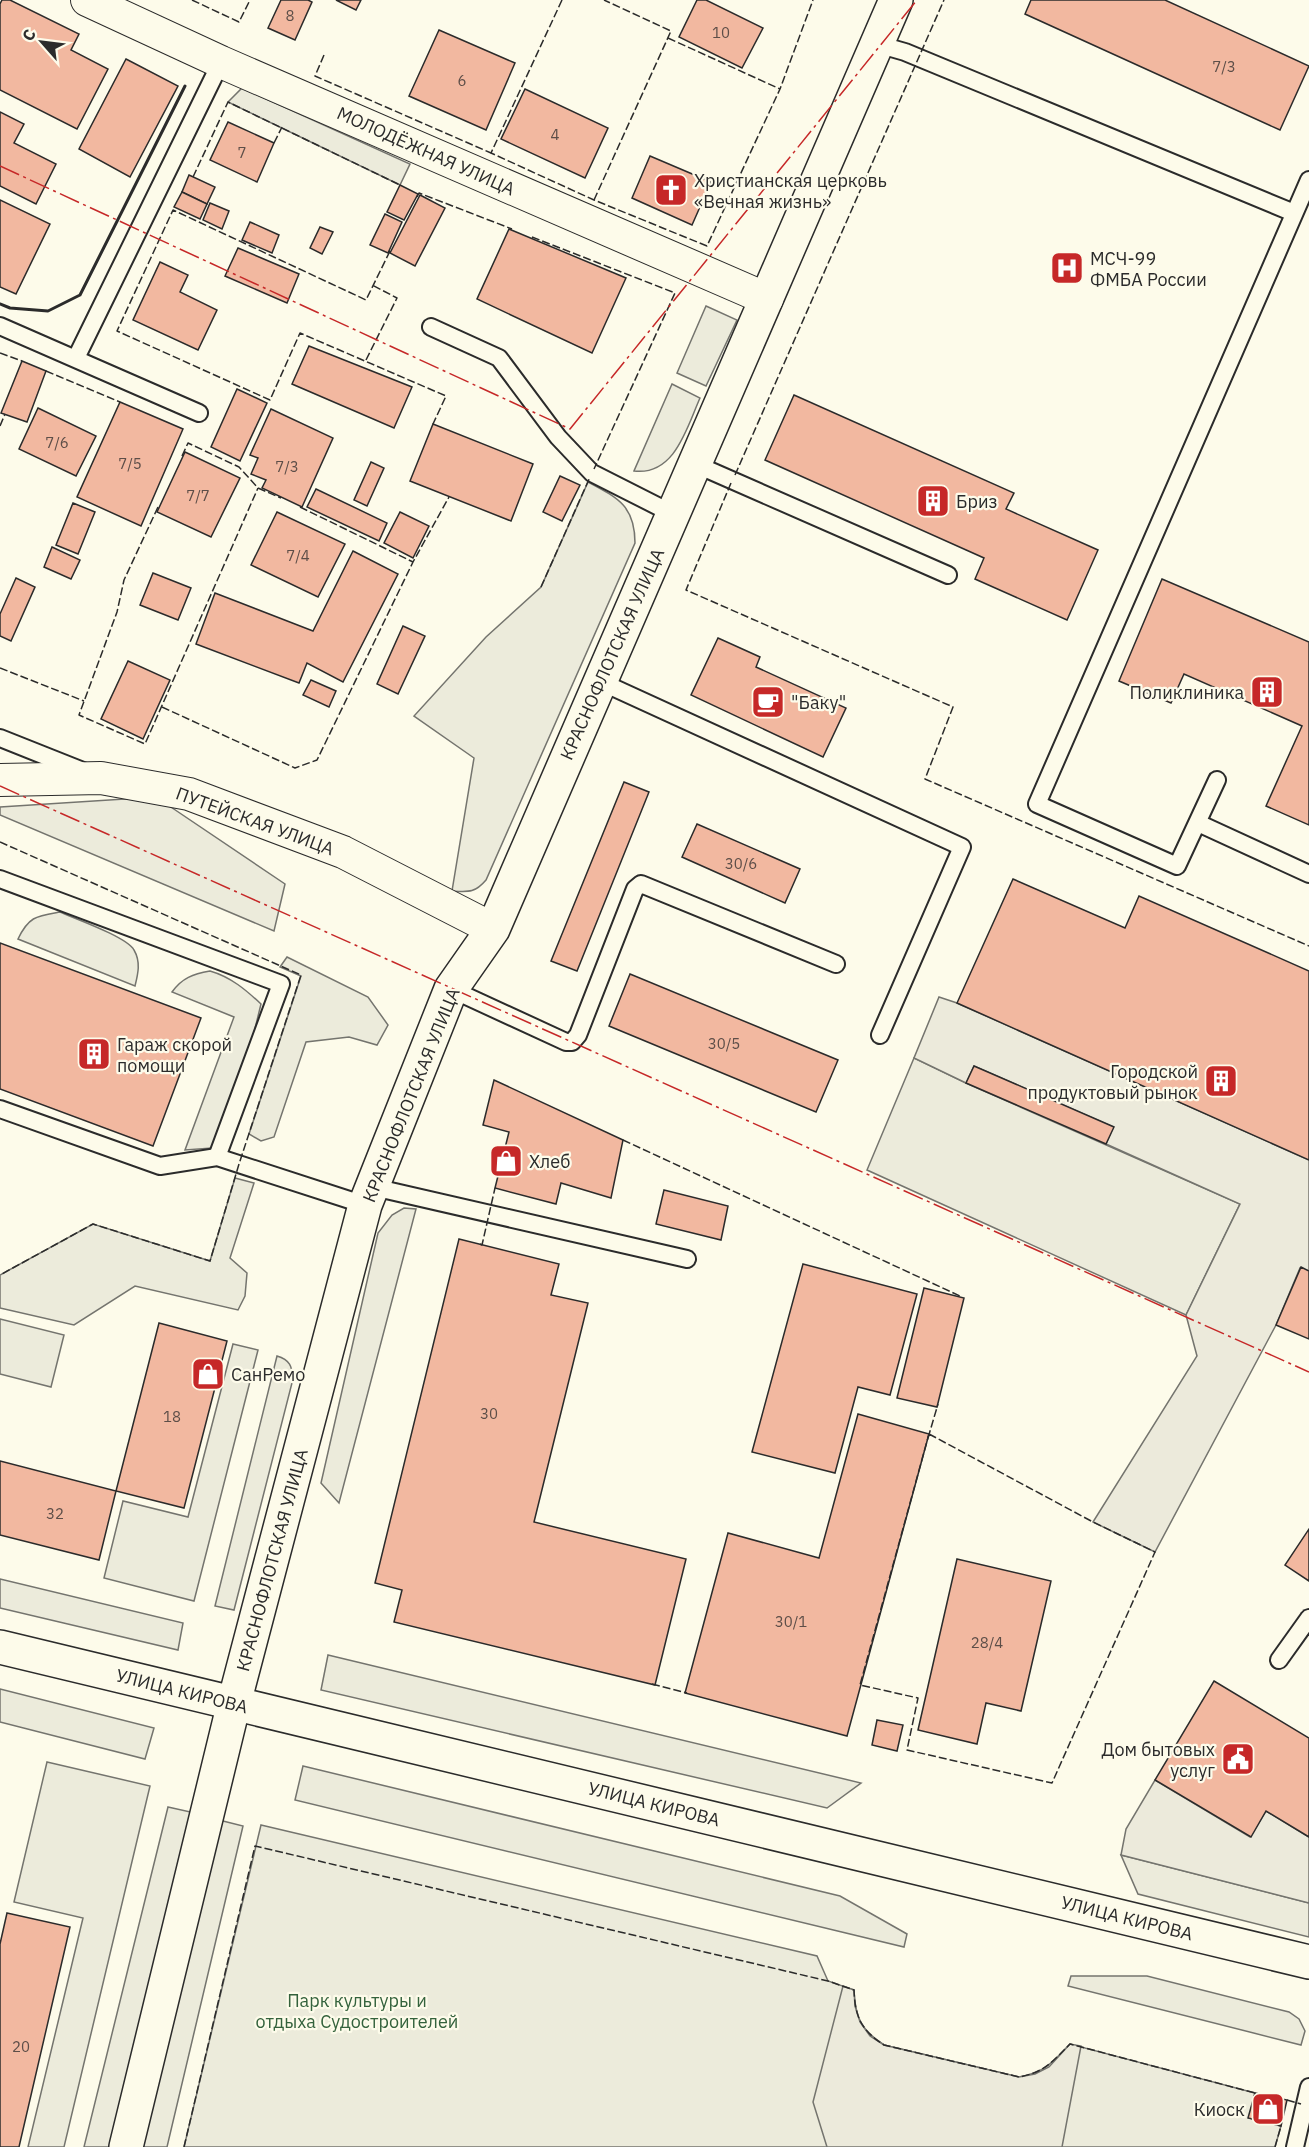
<svg xmlns="http://www.w3.org/2000/svg" width="1309" height="2147" viewBox="0 0 1309 2147" font-family="'IBM Plex Sans',sans-serif">
	<style>
		.green { fill: #ecebdb; stroke: #74746e; stroke-width: 1.5 }
		.parking { fill: #eceadb; stroke: #74746e; stroke-width: 1.5 }
		.building { fill: #f2b8a0; stroke: #2b2b2b; stroke-width: 1.5 }
		.lines { fill: none; stroke-linecap: round; stroke-linejoin: round }
		.lane-casing { stroke: #2b2b2b; stroke-width: 20 }
		.street-casing { stroke: #2b2b2b; stroke-width: 34 }
		.secondary-casing { stroke: #2b2b2b; stroke-width: 36 }
		.lane { stroke: #fdfbea; stroke-width: 16 }
		.street { stroke: #fdfbea; stroke-width: 32 }
		.secondary { stroke: #fdfbea; stroke-width: 33 }
		.fence { stroke: #2b2b2b; stroke-width: 1.5; stroke-dasharray: 8 3; stroke-linecap: butt }
		.wall { stroke: #2b2b2b; stroke-width: 3 }
		.power { stroke: #c62828; stroke-width: 1.5; stroke-dasharray: 21 4.5 3 4.5; stroke-linecap: butt }
		.labels { text-anchor: middle; dominant-baseline: central; stroke-width: 4.5; stroke-linejoin: round; paint-order: stroke }
		.number-label { font-size: 15px; fill: #5d4e48 }
		.street-label { font-size: 18px; fill: #2b2b2b; stroke: #fdfbea }
		.poi-label { font-size: 18px; fill: #2b2b2b; stroke: #fdfbea; text-anchor: start }
		.park-label { font-size: 18px; fill: #34623c; stroke: #fdfbea }
	</style>
	<rect width="100%" height="100%" fill="#fdfbea"/>
	<!-- green -->
	<g class="green">
		<polygon points="242,88 410,164 400,185 228,102"/>
		<polygon points="706,306 737,320 706,386 677,373"/>
		<path d="M672 384 700 398C687 427 675 476 634 471Z"/>
		<path d="M588 482C618 498 635 506 635 543L486 880C475 893 469 892 452 891L474 758 414 716 486 637 541 587Z"/>
		<polygon points="156,797 285,884 274,931 0,815 0,807"/>
		<path d="M60 912C76 919 127 937 134 950 141 962 138 974 135 986L18 939C29 916 37 916 60 912Z"/>
		<polygon points="287,957 368,997 388,1025 377,1045 349,1037 306,1042 274,1137 261,1141 249,1134 301,976 280,967"/>
		<path d="M210 971C231 977 246 990 261 1004L226 1147 185 1150 234 1017 172 992C182 978 193 974 210 971Z"/>
		<polygon points="914,1058 966,1083 1240,1204 1186,1315 867,1170"/>
		<polygon points="235,1178 254,1183 230,1258 247,1273 245,1296 238,1310 135,1286 74,1325 0,1308 0,1275 93,1224 210,1261"/>
		<polygon points="404,1208 416,1209 339,1503 321,1483 378,1233 392,1215"/>
		<polygon points="0,1319 64,1335 51,1387 0,1374"/>
		<polygon points="233,1344 258,1350 194,1601 104,1578 123,1501 188,1517"/>
		<path d="M277 1356C290 1360 292 1366 293 1379L234 1610 215 1606Z"/>
		<polygon points="0,1579 183,1623 178,1650 0,1608"/>
		<polygon points="328,1655 861,1783 827,1808 321,1690"/>
		<polygon points="0,1689 154,1728 145,1759 0,1722"/>
		<polygon points="47,1762 150,1786 64,2147 28,2147 83,1918 14,1902"/>
		<polygon points="303,1766 840,1896 907,1934 904,1947 295,1800"/>
		<polygon points="168,1807 195,1813 112,2147 84,2147"/>
		<polygon points="219,1820 243,1826 167,2147 142,2147"/>
		<path d="M261 1825 817 1956 828 1981 854 1990C855 2017 861 2030 884 2045L1019 2077C1045 2072 1052 2063 1070 2044L1255 2093 1249 2118 1281 2126 1275 2147H184Z"/>
		<polygon points="1121,1855 1309,1903 1309,1937 1138,1894"/>
		<polygon points="1071,1976 1147,1976 1289,2012 1299,2019 1305,2031 1301,2045 1068,1986"/>
	</g>
	<!-- parking -->
	<g class="parking">
		<polygon points="939,997 957,1003 1309,1160 1309,1271 1300,1268 1276,1325 1155,1552 1093,1522 1197,1356 1186,1315 1240,1204 1106,1144 1113,1127 974,1066 966,1083 914,1058"/>
		<polygon points="1155,1780 1250,1837 1266,1811 1309,1837 1309,1903 1121,1855 1126,1829"/>
		<polygon points="843,1986 854,1990 855,2006 860,2022 870,2036 884,2045 1019,2077 1035,2074 1049,2067 1070,2044 1081,2046 1062,2147 827,2147 813,2102"/>
	</g>
	<!-- building -->
	<g class="building">
		<polygon points="2,0 10,0 79,34 71,50 108,69 77,129 0,90 0,4"/>
		<polygon points="281,0 308,0 312,2 295,40 268,28"/>
		<polygon points="336,0 361,0 356,10"/>
		<polygon points="697,0 706,0 763,28 742,68 679,37"/>
		<polygon points="1031,0 1165,0 1309,66 1280,130 1025,14"/>
		<polygon points="439,30 515,63 486,130 409,96"/>
		<polygon points="126,59 178,86 130,177 79,149"/>
		<polygon points="525,89 608,128 585,178 501,139"/>
		<polygon points="0,112 24,124 14,143 56,164 36,204 0,186"/>
		<polygon points="228,122 274,143 257,182 210,160"/>
		<polygon points="650,156 711,182 692,225 632,198"/>
		<polygon points="189,175 215,187 207,204 182,192"/>
		<polygon points="400,185 418,194 404,220 387,212"/>
		<polygon points="182,192 207,204 200,219 174,207"/>
		<polygon points="420,195 445,208 415,266 390,253"/>
		<polygon points="0,200 50,224 16,294 0,287"/>
		<polygon points="210,203 229,211 222,229 203,220"/>
		<polygon points="385,214 402,222 388,253 370,245"/>
		<polygon points="250,222 279,235 272,253 242,240"/>
		<polygon points="320,227 333,232 322,254 310,248"/>
		<polygon points="509,229 626,278 592,353 477,299"/>
		<polygon points="238,248 299,274 287,303 225,276"/>
		<polygon points="160,262 188,275 180,292 217,310 198,350 133,320"/>
		<polygon points="309,346 412,387 394,428 292,384"/>
		<polygon points="22,361 46,371 27,422 1,413"/>
		<polygon points="237,389 267,403 240,461 211,447"/>
		<polygon points="794,395 1014,493 1006,509 1098,550 1067,620 975,579 984,558 765,460"/>
		<polygon points="120,402 183,429 141,526 77,497"/>
		<polygon points="38,408 96,436 76,476 19,449"/>
		<polygon points="271,409 333,438 302,507 262,488 266,480 251,474 258,458 250,455"/>
		<polygon points="433,424 533,464 511,521 410,481"/>
		<polygon points="185,452 240,478 211,537 157,512"/>
		<polygon points="371,462 384,468 367,506 354,500"/>
		<polygon points="560,476 580,485 562,521 543,512"/>
		<polygon points="316,489 387,523 379,541 307,507"/>
		<polygon points="73,503 95,512 78,554 56,545"/>
		<polygon points="277,512 345,544 318,597 251,565"/>
		<polygon points="400,512 429,526 413,558 384,543"/>
		<polygon points="52,547 80,560 71,579 44,567"/>
		<polygon points="353,551 398,574 343,682 307,663 299,683 196,644 215,593 313,631"/>
		<polygon points="153,573 191,588 178,620 140,605"/>
		<polygon points="16,578 35,587 11,641 0,636 0,614"/>
		<polygon points="1162,579 1309,642 1309,825 1266,806 1302,726 1184,674 1171,703 1119,681"/>
		<polygon points="403,626 425,636 398,694 377,684"/>
		<polygon points="718,638 760,657 756,667 846,708 823,757 691,695"/>
		<polygon points="128,661 170,680 143,739 101,719"/>
		<polygon points="311,680 336,691 329,707 303,695"/>
		<polygon points="624,782 649,792 577,971 551,961"/>
		<polygon points="697,824 800,869 785,903 682,857"/>
		<polygon points="1013,879 1125,928 1139,896 1309,971 1309,1160 957,1003"/>
		<polygon points="0,943 201,1018 153,1146 0,1089"/>
		<polygon points="630,974 838,1060 816,1112 609,1026"/>
		<polygon points="974,1066 1114,1127 1106,1144 966,1083"/>
		<polygon points="494,1080 623,1140 611,1198 561,1183 556,1204 495,1188 509,1132 483,1125"/>
		<polygon points="664,1190 728,1206 721,1240 656,1224"/>
		<polygon points="459,1239 559,1264 551,1295 588,1303 534,1522 686,1559 655,1685 394,1622 402,1590 375,1583"/>
		<polygon points="803,1264 917,1294 890,1395 858,1387 835,1473 752,1452"/>
		<polygon points="1301,1267 1309,1271 1309,1339 1276,1325"/>
		<polygon points="924,1288 964,1298 937,1407 897,1398"/>
		<polygon points="159,1323 227,1341 184,1508 116,1491"/>
		<polygon points="858,1414 929,1434 847,1736 685,1693 728,1533 819,1558"/>
		<polygon points="0,1461 116,1491 99,1560 0,1535"/>
		<polygon points="1309,1529 1309,1581 1285,1565"/>
		<polygon points="957,1559 1051,1581 1021,1711 986,1703 977,1744 918,1730"/>
		<polygon points="1214,1681 1309,1738 1309,1837 1266,1811 1251,1837 1155,1780"/>
		<polygon points="877,1720 903,1725 897,1751 872,1745"/>
		<polygon points="7,1913 70,1927 19,2147 0,2147 0,1944"/>
		<polygon points="1255,2093 1287,2100 1281,2126 1248,2118"/>
	</g>
	<g class="lines">
		<!-- lane casing -->
		<g class="lane-casing">
			<g id="lane">
				<polyline points="877,44 905,52 1294,213"/>
				<polyline points="0,326 199,413"/>
				<polyline points="431,327 499,358 558,437 592,473 673,514"/>
				<polyline points="76,358 221,62"/>
				<polyline points="695,464 948,575"/>
				<polyline points="599,681 962,847 880,1035"/>
				<polyline points="0,738 83,771"/>
				<polyline points="1217,780 1177,866 1037,804 1309,180"/>
				<polyline points="1198,823 1309,874"/>
				<polyline points="0,879 281,984 217,1157"/>
				<polyline points="451,989 566,1042 572,1042 578,1035 635,889 641,884 836,964"/>
				<polyline points="0,1109 160,1166 217,1157 365,1205"/>
				<polyline points="373,1187 687,1259"/>
				<polyline points="1279,1660 1309,1618"/>
				<polyline points="1295,2147 1309,2087"/>
			</g>
		</g>
		<!-- street casing -->
		<g class="street-casing">
			<g id="street">
				<polyline points="87,0 221,62 767,299"/>
				<polyline points="0,780 101,778 189,794 343,852 493,929"/>
			</g>
		</g>
		<!-- secondary casing -->
		<g class="secondary-casing">
			<g id="secondary">
				<polyline points="0,1647 1309,1962"/>
				<polyline points="126,2147 234,1703 365,1205 451,989 493,929 896,0"/>
			</g>
		</g>
		<!-- lane -->
		<use href="#lane" class="lane"/>
		<!-- street -->
		<use href="#street" class="street"/>
		<!-- secondary -->
		<use href="#secondary" class="secondary"/>
		<!-- fence -->
		<g class="fence">
			<polyline points="192,0 239,22 250,0"/>
			<polyline points="562,0 491,153 594,200 707,246 780,89 813,0"/>
			<polyline points="668,38 780,89"/>
			<polyline points="324,55 315,76 491,153"/>
			<polyline points="274,143 282,127"/>
			<polyline points="193,177 228,102 400,185"/>
			<polyline points="417,197 419,193 512,229"/>
			<polyline points="594,200 671,31 604,0"/>
			<polyline points="532,237 675,293 594,469"/>
			<polyline points="390,251 366,300 173,210 117,331 270,400 300,333 446,396 433,424"/>
			<polyline points="0,353 22,361"/>
			<polyline points="366,360 397,298 372,285"/>
			<polyline points="46,371 120,402"/>
			<polyline points="0,426 5,414"/>
			<polyline points="182,456 188,443 239,467 258,488 281,498"/>
			<polyline points="735,475 944,0"/>
			<polyline points="731,483 686,590 953,707 925,779 1309,946"/>
			<polyline points="158,507 124,580 117,612 79,715 145,744 258,488"/>
			<polyline points="300,507 413,562"/>
			<polyline points="541,587 590,477"/>
			<polyline points="0,668 84,701"/>
			<polyline points="162,707 295,768 317,760 413,562 449,497"/>
			<polyline points="0,842 301,975 239,1164 210,1261 93,1224 0,1275"/>
			<polyline points="623,1140 962,1297"/>
			<polyline points="480,1244 482,1245 495,1188"/>
			<polygon points="929,1434 1093,1522 1155,1552 1052,1783 907,1750 918,1698 860,1685"/>
			<polyline points="928,1438 938,1404"/>
			<polyline points="652,1684 687,1693"/>
			<polyline points="1287,2100 1301,2104"/>
			<path d="M184 2147 255 1846 828 1981 854 1990C855 2017 861 2030 884 2045L1019 2077C1045 2072 1052 2062 1070 2044L1255 2093 1254 2096"/>
			<polyline points="1275,2147 1281,2126 1279,2125"/>
		</g>
		<!-- wall -->
		<polyline class="wall" points="0,304 10,308 48,311 80,295 185,86"/>
		<!-- power -->
		<g class="power">
			<polyline points="0,166 570,429 917,0"/>
			<polyline points="0,786 1309,1372"/>
		</g>
	</g>
	<!-- icons -->
	<defs>
		<g id="church-square" transform="scale(1.725)"><rect x="-9" y="-9" width="18" height="18" rx="4" fill="#c62828" stroke="#fdfbea"/><path d="M-1.2-6h2.4v3.5h3.3v2.4h-3.3V6h-2.4V-.1h-3.3v-2.4h3.3Z" fill="#fff"/></g>
		<g id="hospital-square" transform="scale(1.725)"><rect x="-9" y="-9" width="18" height="18" rx="4" fill="#c62828" stroke="#fdfbea"/><path d="M-5-5h3v3.5h4V-5h3V5h-3V1.5h-4V5h-3Z" fill="#fff"/></g>
		<g id="building-square" transform="scale(1.725)"><rect x="-9" y="-9" width="18" height="18" rx="4" fill="#c62828" stroke="#fdfbea"/><path d="M-4-6H4V6H1V3H-1V6H-4ZM-2.5-4.3h1.7v1.8h-1.7ZM.8-4.3h1.7v1.8H.8ZM-2.5-1h1.7V.8h-1.7ZM.8-1h1.7V.8H.8Z" fill="#fff"/></g>
		<g id="cafe-square" transform="scale(1.725)"><rect x="-9" y="-9" width="18" height="18" rx="4" fill="#c62828" stroke="#fdfbea"/><path d="M-5.5-4.5H6V0H3Q3 3.5 0 3.5H-2.5Q-5.5 3.5-5.5 0ZM3-3.2v2h1.7v-2ZM-6 4.5H4V6H-6Z" fill="#fff"/></g>
		<g id="shop-square" transform="scale(1.725)"><rect x="-9" y="-9" width="18" height="18" rx="4" fill="#c62828" stroke="#fdfbea"/><path d="M-5-2.5h2.3a2.7 3.5 0 0 1 5.4 0H5L5.5 6h-11ZM-1.5-2.5h3a1.5 2.3 0 0 0-3 0Z" fill="#fff"/></g>
		<g id="civic-square" transform="scale(1.725)"><rect x="-9" y="-9" width="18" height="18" rx="4" fill="#c62828" stroke="#fdfbea"/><path d="M-.6-6.5H3V-4.5H.6V-3L4-1V1h2V6H-6V1h2V-1L-.6-3ZM-1.2 2.5V6h2.4V2.5Z" fill="#fff"/></g>
	</defs>
	<g fill-rule="evenodd">
		<use href="#church-square" x="671" y="190"/>
		<use href="#hospital-square" x="1067" y="268"/>
		<use href="#building-square" x="933" y="501"/>
		<use href="#building-square" x="1267" y="692"/>
		<use href="#cafe-square" x="768" y="702"/>
		<use href="#building-square" x="94" y="1054"/>
		<use href="#building-square" x="1221" y="1081"/>
		<use href="#shop-square" x="506" y="1161"/>
		<use href="#shop-square" x="208" y="1374"/>
		<use href="#civic-square" x="1238" y="1759"/>
		<use href="#shop-square" x="1268" y="2109"/>
	</g>
	<g class="labels">
		<!-- number labels -->
		<g class="number-label">
			<text x="290" y="15">8</text>
			<text x="721" y="32">10</text>
			<text x="1224" y="66">7/3</text>
			<text x="462" y="80">6</text>
			<text x="555" y="134">4</text>
			<text x="242" y="152">7</text>
			<text x="57" y="442">7/6</text>
			<text x="130" y="463">7/5</text>
			<text x="287" y="466">7/3</text>
			<text x="198" y="495">7/7</text>
			<text x="298" y="555">7/4</text>
			<text x="741" y="863">30/6</text>
			<text x="724" y="1043">30/5</text>
			<text x="489" y="1413">30</text>
			<text x="172" y="1416">18</text>
			<text x="55" y="1513">32</text>
			<text x="791" y="1621">30/1</text>
			<text x="987" y="1642">28/4</text>
			<text x="21" y="2046">20</text>
		</g>
		<!-- street labels -->
		<g class="street-label">
			<text transform="translate(426 151) rotate(24)">МОЛОДЁЖНАЯ УЛИЦА</text>
			<text transform="translate(612 654) rotate(-66)">КРАСНОФЛОТСКАЯ УЛИЦА</text>
			<text transform="translate(255 821) rotate(20)">ПУТЕЙСКАЯ УЛИЦА</text>
			<text transform="translate(411 1095) rotate(-68)">КРАСНОФЛОТСКАЯ УЛИЦА</text>
			<text transform="translate(272 1560) rotate(-75)">КРАСНОФЛОТСКАЯ УЛИЦА</text>
			<text transform="translate(182 1691) rotate(14)">УЛИЦА КИРОВА</text>
			<text transform="translate(654 1804) rotate(14)">УЛИЦА КИРОВА</text>
			<text transform="translate(1127 1918) rotate(14)">УЛИЦА КИРОВА</text>
		</g>
		<!-- poi labels -->
		<g class="poi-label">
			<text x="694" y="180">Христианская церковь<tspan x="694" dy="21">«Вечная жизнь»</tspan></text>
			<text x="1090" y="258">МСЧ-99<tspan x="1090" dy="21">ФМБА России</tspan></text>
			<text x="956" y="501">Бриз</text>
			<text x="1244" y="692" text-anchor="end">Поликлиника</text>
			<text x="791" y="702">"Баку"</text>
			<text x="117" y="1044">Гараж скорой<tspan x="117" dy="21">помощи</tspan></text>
			<text x="1198" y="1071" text-anchor="end">Городской<tspan x="1198" dy="21">продуктовый рынок</tspan></text>
			<text x="529" y="1161">Хлеб</text>
			<text x="231" y="1374">СанРемо</text>
			<text x="1215" y="1749" text-anchor="end">Дом бытовых<tspan x="1215" dy="21">услуг</tspan></text>
			<text x="1245" y="2109" text-anchor="end">Киоск</text>
		</g>
		<!-- park labels -->
		<g class="park-label">
			<text x="357" y="2000">Парк культуры и<tspan x="357" dy="21">отдыха Судостроителей</tspan></text>
		</g>
	</g>
	<!-- north arrow -->
	<g transform="translate(42 42) rotate(298)" stroke="#fdfbea" stroke-width="4.5" paint-order="stroke">
	<path d="M0-4.5L10 22L0 15L-10 22Z" fill="#2b2b2b"/>
	<text y="-9" font-size="16" font-weight="bold" text-anchor="middle" fill="#2b2b2b">С</text>
	</g>
</svg>
